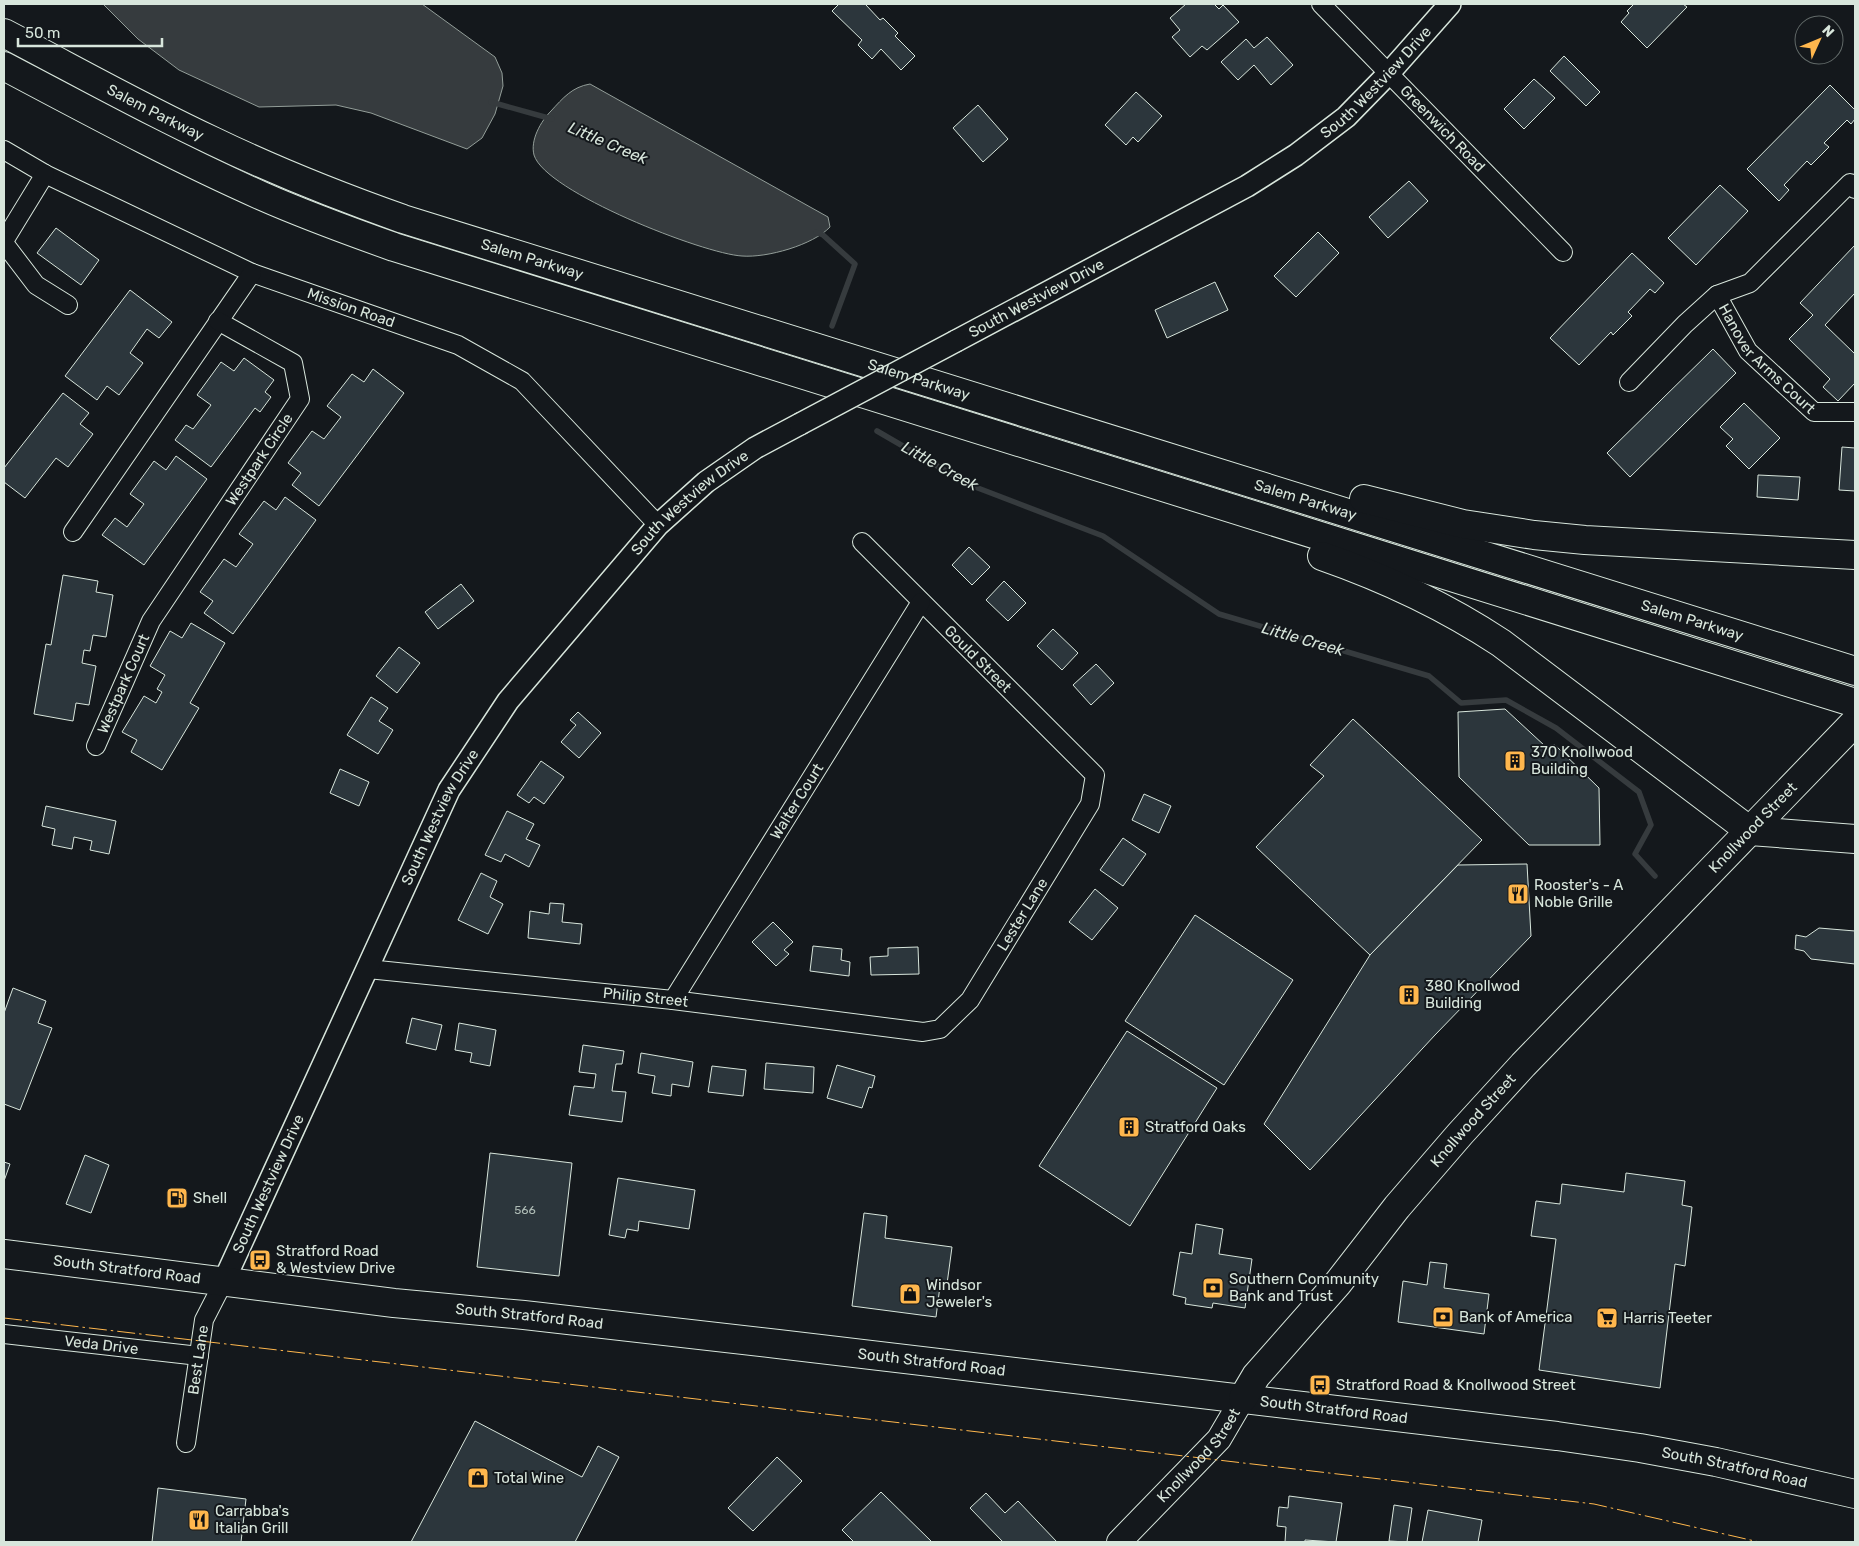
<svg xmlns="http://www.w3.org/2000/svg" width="1859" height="1546" viewBox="0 0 1859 1546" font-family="Rubik,sans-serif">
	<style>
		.water { fill: #363b3e; stroke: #939e99 }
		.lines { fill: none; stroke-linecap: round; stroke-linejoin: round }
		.stream { stroke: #363b3e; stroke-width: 5.5 }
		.building { fill: #2c363c; stroke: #d8e6dc }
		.minor-casing { stroke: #d8e6dc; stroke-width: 20 }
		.tertiary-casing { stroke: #d8e6dc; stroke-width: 24 }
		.secondary-casing { stroke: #d8e6dc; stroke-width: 26 }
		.primary-casing { stroke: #d8e6dc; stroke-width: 30 }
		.motorway-casing { stroke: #d8e6dc; stroke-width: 30 }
		.minor { stroke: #14181c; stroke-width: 18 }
		.tertiary { stroke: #14181c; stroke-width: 21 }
		.secondary { stroke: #14181c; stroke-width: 24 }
		.primary { stroke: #14181c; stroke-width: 28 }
		.motorway { stroke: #14181c; stroke-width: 28 }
		.tertiary-bridge-casing { stroke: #d8e6dc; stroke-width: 24; stroke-linecap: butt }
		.tertiary-bridge { stroke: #14181c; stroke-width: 21 }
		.power { stroke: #ffb74d; stroke-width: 1; stroke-dasharray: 18 4 2.5 4; stroke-linecap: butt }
		.labels { text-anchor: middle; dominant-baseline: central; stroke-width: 4; stroke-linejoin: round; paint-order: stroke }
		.number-label { font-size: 12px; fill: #adbab4 }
		.street-label { font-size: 15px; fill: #d8e6dc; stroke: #14181c }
		.poi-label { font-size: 15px; fill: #d8e6dc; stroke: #14181c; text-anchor: start }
		.water-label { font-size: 16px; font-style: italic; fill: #d8e6dc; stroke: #14181c }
	</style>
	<rect width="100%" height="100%" fill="#14181c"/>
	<!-- water -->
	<g class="water">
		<polygon points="103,4 422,4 495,57 502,73 503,86 495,114 482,138 467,149 371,113 336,105 259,107 179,70 138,39"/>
		<path d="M590 84 828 217 830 227C813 245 767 258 742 256 704 254 545 192 534 155 530 140 541 121 551 111 563 98 572 87 590 84Z"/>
	</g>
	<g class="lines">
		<!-- stream -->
		<g class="stream">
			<polyline points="491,102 552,119"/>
			<polyline points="816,232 823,235 855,264 832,326"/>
			<polyline points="877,431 970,485 1103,536 1219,614 1429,676 1461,703 1506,700 1556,728 1639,792 1651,825 1635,854 1655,876"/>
		</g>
	</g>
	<!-- building -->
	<g class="building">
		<polygon points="839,4 867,4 866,5 880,20 883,18 898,33 895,36 915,56 901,70 881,49 872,59 858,45 862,40 832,11"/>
		<polygon points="1186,4 1214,4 1219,9 1223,5 1239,22 1207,50 1202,46 1190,57 1172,37 1180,30 1170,18"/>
		<polygon points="1634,4 1683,4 1687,7 1647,48 1621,22 1629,13 1627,11"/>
		<polygon points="1267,37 1293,65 1271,85 1254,65 1238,80 1221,62 1246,39 1254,48"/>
		<polygon points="1564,56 1600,92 1586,106 1550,71"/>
		<polygon points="1534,79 1555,98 1524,129 1504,109"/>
		<polygon points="1830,85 1855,110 1855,119 1851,124 1847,120 1824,143 1829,147 1811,165 1807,161 1784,185 1789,190 1779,201 1747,169"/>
		<polygon points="1136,92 1162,116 1138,142 1133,137 1126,145 1105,125"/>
		<polygon points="978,105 1008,139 983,162 953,128"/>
		<polygon points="1409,181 1428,201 1388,238 1369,217"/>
		<polygon points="1720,185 1748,211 1696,265 1668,238"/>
		<polygon points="56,228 99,260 81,285 37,253"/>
		<polygon points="1318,232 1339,253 1296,297 1274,276"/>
		<polygon points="1855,245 1855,293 1825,325 1855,354 1855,383 1838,401 1823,387 1830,379 1789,339 1813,315 1800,303"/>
		<polygon points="1632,253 1664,283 1655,293 1650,289 1628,312 1632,316 1613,335 1611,332 1579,365 1550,338"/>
		<polygon points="1215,282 1228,310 1167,338 1155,310"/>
		<polygon points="130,290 172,322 159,338 147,329 130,353 143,363 119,395 107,386 97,400 65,376"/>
		<polygon points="1713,349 1736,373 1630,477 1607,453"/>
		<polygon points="244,358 274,380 265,392 271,397 260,412 255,408 211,467 175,440 186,425 193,429 211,405 197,395 221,362 234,371"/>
		<polygon points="373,369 404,393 319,506 292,485 301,473 288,463 312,431 324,439 341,417 327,406 352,374 364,382"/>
		<polygon points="63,393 89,413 80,424 93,434 68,467 56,458 25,498 4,482 4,468"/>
		<polygon points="1744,403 1780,438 1749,469 1726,446 1733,439 1720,427"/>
		<polygon points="1842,447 1855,448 1855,491 1839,490"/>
		<polygon points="176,456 207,479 144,565 102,535 115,518 127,527 144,504 130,494 154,461 166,470"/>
		<polygon points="1758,475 1800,477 1798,500 1757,497"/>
		<polygon points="285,497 316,520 233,634 204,613 213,601 200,592 224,559 236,567 253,544 239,534 264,501 276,510"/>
		<polygon points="969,547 990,567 972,585 952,565"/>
		<polygon points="63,575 98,581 96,592 113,595 106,637 93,635 90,651 84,650 82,663 96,666 89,705 76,703 73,721 34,714 46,644 51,645"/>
		<polygon points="1004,581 1026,603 1008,621 986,600"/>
		<polygon points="461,584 474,601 438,629 425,612"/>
		<polygon points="191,623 225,643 190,703 199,708 162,770 131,752 137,740 122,732 144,696 156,703 162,692 157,689 165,675 150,666 170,631 182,638"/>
		<polygon points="1053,629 1078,653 1062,670 1037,646"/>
		<polygon points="399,647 420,663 397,693 376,676"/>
		<polygon points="1096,664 1114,683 1091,705 1073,685"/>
		<polygon points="371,697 388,708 379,721 393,730 378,754 347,735"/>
		<polygon points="1505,709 1545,746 1555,745 1599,788 1600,845 1529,845 1459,777 1458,712"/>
		<polygon points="578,712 601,733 579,758 561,742 576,725 570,720"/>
		<polygon points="1353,719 1482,840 1370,955 1256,847 1324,776 1310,765"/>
		<polygon points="541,761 564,777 544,804 534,797 529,803 517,795"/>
		<polygon points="340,769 369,782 359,806 330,793"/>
		<polygon points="1144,794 1171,806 1159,833 1132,820"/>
		<polygon points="46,806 116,821 109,854 90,850 92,841 74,837 72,849 52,845 55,829 42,826"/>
		<polygon points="507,811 534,824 526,839 540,845 529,867 505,854 501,862 485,855"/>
		<polygon points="1123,838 1146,854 1123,886 1100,870"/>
		<polygon points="1527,864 1531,936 1435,1035 1310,1170 1264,1124 1370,955 1458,865"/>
		<polygon points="481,873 497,881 490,897 503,904 488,934 458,920"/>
		<polygon points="1095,889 1118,908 1092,940 1069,922"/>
		<polygon points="550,903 564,904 562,922 582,924 580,944 528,938 530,911 549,914"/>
		<polygon points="1195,915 1293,980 1224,1085 1125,1021"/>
		<polygon points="773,922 793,942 784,950 789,954 776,966 752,942"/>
		<polygon points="1819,928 1855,931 1855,964 1811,959 1804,951 1795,949 1796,935 1806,937"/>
		<polygon points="813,946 842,949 841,960 850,962 849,976 810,971"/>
		<polygon points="918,947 919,974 871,975 870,957 888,956 888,948"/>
		<polygon points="13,988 46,1001 38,1023 52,1028 20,1110 4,1104 4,1013"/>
		<polygon points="412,1018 442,1025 436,1050 406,1043"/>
		<polygon points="459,1023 496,1030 490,1066 470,1062 472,1053 455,1050"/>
		<polygon points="1127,1031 1217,1088 1130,1226 1039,1166"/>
		<polygon points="583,1045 624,1051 622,1064 616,1064 612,1091 626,1092 622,1122 569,1115 574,1086 594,1088 596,1074 579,1072"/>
		<polygon points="641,1053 693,1062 689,1087 672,1084 671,1096 652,1093 655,1076 638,1073"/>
		<polygon points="766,1063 814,1067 813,1093 764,1089"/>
		<polygon points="837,1065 875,1076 872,1088 869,1087 862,1108 827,1098"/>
		<polygon points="712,1066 746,1070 743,1096 708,1092"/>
		<polygon points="490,1153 572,1163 559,1276 477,1267"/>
		<polygon points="85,1155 109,1165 91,1213 66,1204"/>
		<polygon points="4,1162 10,1164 4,1181"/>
		<polygon points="1626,1173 1685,1181 1682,1205 1692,1207 1685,1266 1675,1264 1660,1388 1539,1370 1556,1239 1531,1236 1536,1201 1560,1204 1562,1184 1624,1192"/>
		<polygon points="618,1178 695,1190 689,1229 639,1221 638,1231 627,1229 625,1238 609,1235"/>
		<polygon points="864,1213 887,1216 885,1238 952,1247 947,1284 940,1286 936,1317 852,1306"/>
		<polygon points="1196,1224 1223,1229 1219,1254 1252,1259 1245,1308 1213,1303 1212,1308 1185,1304 1186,1298 1173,1295 1180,1252 1192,1254"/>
		<polygon points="1430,1262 1447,1264 1444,1288 1489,1294 1484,1334 1398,1322 1403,1281 1427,1285"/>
		<polygon points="475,1421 582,1477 598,1446 619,1457 575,1542 411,1542"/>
		<polygon points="777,1457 802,1481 753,1531 728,1508"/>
		<polygon points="158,1488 246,1499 241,1542 152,1542"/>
		<polygon points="881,1492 932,1542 854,1542 842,1530"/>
		<polygon points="986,1493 1005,1513 1018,1501 1057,1542 1003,1542 970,1508"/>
		<polygon points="1289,1496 1342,1503 1336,1542 1305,1540 1305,1542 1285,1542 1286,1527 1277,1526 1279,1507 1288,1508"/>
		<polygon points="1394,1505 1412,1508 1407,1542 1389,1541"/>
		<polygon points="1428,1510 1482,1520 1478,1542 1422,1542"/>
	</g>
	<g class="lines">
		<!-- minor casing -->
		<g class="minor-casing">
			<g id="minor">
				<path id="s1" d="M1321 4 1563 252"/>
				<path id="s2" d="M4 150 45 174 252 273 458 345 522 381 658 525"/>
				<polyline points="4,241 45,174"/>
				<polyline points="4,243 36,285 68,305"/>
				<path id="s3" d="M1717 295 1748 351 1814 412H1855"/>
				<polyline points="1629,382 1685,324 1717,295 1750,283 1850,183 1855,189"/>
				<polyline points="73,532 252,273"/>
				<path id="s4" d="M96 746 151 621 300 399 293 363 218 321"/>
				<path id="s5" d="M368 969 673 1000 923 1032 940 1029 970 1000 1090 804 1095 775 862 542"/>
				<path id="s6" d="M673 1000 921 602"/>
				<path id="s7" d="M4 1334 199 1356"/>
				<path id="s8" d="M186 1443 204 1320 223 1283"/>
			</g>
		</g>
		<!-- tertiary casing -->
		<g class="tertiary-casing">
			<g id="tertiary">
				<path id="s9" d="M956 341 1247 186 1296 155 1346 117 1389 73 1450 4"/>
				<path id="s10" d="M223 1283 449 790 508 701 658 525 706 482 755 448 800 424"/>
			</g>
		</g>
		<!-- secondary casing -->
		<g class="secondary-casing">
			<g id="secondary">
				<path id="s11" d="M1119 1542 1219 1439 1243 1398"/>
			</g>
		</g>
		<!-- primary casing -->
		<g class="primary-casing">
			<g id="primary">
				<path id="s12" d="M4 1254 394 1303 524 1315 778 1344 1557 1436 1640 1448 1716 1462 1855 1494"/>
				<path id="s13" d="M1243 1398 1256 1376 1338 1283 1397 1207 1460 1134 1523 1065 1855 722"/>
			</g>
		</g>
		<!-- motorway casing -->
		<g class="motorway-casing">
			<g id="motorway">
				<path id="s14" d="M4 33C73 69 142 108 213 141 275 171 338 196 403 219L1855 671"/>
				<path d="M4 66C89 111 174 157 262 196 305 215 349 231 394 247L1855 703"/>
				<polyline points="1364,499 1463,524 1534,535 1585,540 1855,555"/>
				<path d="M1322 556C1385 578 1445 606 1501 643L1750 831 1855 839"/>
			</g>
		</g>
		<!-- minor -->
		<use href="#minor" class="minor"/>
		<!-- tertiary -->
		<use href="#tertiary" class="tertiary"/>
		<!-- secondary -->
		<use href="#secondary" class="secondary"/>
		<!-- primary -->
		<use href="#primary" class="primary"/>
		<!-- motorway -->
		<use href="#motorway" class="motorway"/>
		<!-- tertiary-bridge casing -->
		<g class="tertiary-bridge-casing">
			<polyline id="tertiary-bridge" points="800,424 956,341"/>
		</g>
		<!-- tertiary-bridge -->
		<use href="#tertiary-bridge" class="tertiary-bridge"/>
		<!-- power -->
		<polyline class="power" points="4,1318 1594,1504 1759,1542"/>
	</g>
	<!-- icons -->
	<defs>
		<g id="building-square" transform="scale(1.125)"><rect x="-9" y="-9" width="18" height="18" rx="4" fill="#ffb74d" stroke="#14181c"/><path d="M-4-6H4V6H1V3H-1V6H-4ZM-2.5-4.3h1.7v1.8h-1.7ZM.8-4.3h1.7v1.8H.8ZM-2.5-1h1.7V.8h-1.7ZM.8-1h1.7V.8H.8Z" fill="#111"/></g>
		<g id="restaurant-square" transform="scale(1.125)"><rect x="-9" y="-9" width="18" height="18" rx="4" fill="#ffb74d" stroke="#14181c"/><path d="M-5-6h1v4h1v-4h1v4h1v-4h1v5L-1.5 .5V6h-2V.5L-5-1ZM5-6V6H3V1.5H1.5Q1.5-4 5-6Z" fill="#111"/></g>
		<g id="fuel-square" transform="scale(1.125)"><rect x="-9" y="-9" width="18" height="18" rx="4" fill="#ffb74d" stroke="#14181c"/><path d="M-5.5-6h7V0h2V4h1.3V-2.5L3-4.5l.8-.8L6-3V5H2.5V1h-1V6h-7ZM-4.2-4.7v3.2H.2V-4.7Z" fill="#111"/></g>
		<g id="bus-square" transform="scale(1.125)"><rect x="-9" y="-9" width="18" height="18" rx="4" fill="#ffb74d" stroke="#14181c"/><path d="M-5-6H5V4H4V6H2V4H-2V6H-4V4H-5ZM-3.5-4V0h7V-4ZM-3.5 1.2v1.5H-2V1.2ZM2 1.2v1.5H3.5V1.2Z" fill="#111"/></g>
		<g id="bank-square" transform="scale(1.125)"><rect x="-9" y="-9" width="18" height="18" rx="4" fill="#ffb74d" stroke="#14181c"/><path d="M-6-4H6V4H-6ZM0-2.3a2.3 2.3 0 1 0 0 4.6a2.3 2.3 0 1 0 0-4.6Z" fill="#111"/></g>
		<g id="shop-square" transform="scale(1.125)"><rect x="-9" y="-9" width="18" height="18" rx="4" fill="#ffb74d" stroke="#14181c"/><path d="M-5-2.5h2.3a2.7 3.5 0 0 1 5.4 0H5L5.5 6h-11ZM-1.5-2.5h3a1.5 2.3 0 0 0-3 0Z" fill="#111"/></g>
		<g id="supermarket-square" transform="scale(1.125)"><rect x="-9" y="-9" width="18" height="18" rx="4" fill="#ffb74d" stroke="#14181c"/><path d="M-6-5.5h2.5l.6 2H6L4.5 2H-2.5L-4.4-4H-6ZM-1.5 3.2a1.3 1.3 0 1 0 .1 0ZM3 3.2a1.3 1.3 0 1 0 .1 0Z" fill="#111"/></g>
	</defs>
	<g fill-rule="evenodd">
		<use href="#building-square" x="1515" y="761"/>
		<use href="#restaurant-square" x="1518" y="894"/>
		<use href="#building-square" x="1409" y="995"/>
		<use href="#building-square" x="1129" y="1127"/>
		<use href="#fuel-square" x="177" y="1198"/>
		<use href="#bus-square" x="260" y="1260"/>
		<use href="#bank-square" x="1213" y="1288"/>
		<use href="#shop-square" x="910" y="1294"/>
		<use href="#bank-square" x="1443" y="1317"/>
		<use href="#supermarket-square" x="1607" y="1318"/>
		<use href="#bus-square" x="1320" y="1385"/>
		<use href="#shop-square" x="478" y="1478"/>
		<use href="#restaurant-square" x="199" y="1520"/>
	</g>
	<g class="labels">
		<!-- number labels -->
		<g class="number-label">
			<text x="525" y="1210">566</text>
		</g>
		<!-- street labels -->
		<g class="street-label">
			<text stroke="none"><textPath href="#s9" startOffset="496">South Westview Drive</textPath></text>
			<text stroke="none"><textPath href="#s14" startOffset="171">Salem Parkway</textPath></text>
			<text stroke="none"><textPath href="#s1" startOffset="174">Greenwich Road</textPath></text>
			<text stroke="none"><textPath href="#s14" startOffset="576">Salem Parkway</textPath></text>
			<text stroke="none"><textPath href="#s9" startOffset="91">South Westview Drive</textPath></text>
			<text stroke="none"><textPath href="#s2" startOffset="382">Mission Road</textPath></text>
			<text stroke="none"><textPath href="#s3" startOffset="82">Hanover Arms Court</textPath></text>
			<text stroke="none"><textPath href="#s14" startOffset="981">Salem Parkway</textPath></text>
			<text stroke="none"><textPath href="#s4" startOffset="331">Westpark Circle</textPath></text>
			<text stroke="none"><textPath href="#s14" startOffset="1386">Salem Parkway</textPath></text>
			<text stroke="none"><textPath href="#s10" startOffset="919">South Westview Drive</textPath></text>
			<text stroke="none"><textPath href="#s14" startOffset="1791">Salem Parkway</textPath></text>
			<text transform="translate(978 659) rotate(45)">Gould Street</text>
			<text stroke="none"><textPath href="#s4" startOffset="68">Westpark Court</textPath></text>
			<text stroke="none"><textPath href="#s6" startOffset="234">Walter Court</textPath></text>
			<text stroke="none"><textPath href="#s10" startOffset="514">South Westview Drive</textPath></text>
			<text stroke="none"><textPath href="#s13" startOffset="766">Knollwood Street</textPath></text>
			<text stroke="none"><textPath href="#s5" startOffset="718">Lester Lane</textPath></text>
			<text stroke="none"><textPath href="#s5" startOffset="279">Philip Street</textPath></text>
			<text stroke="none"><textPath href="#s13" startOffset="361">Knollwood Street</textPath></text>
			<text stroke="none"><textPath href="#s10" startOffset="109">South Westview Drive</textPath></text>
			<text stroke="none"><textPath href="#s12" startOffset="124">South Stratford Road</textPath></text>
			<text stroke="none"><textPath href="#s12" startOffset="529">South Stratford Road</textPath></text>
			<text stroke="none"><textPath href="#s7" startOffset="98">Veda Drive</textPath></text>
			<text stroke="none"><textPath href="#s8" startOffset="84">Best Lane</textPath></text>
			<text stroke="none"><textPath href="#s12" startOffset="934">South Stratford Road</textPath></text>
			<text stroke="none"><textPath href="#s12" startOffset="1339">South Stratford Road</textPath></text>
			<text stroke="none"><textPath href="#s11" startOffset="118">Knollwood Street</textPath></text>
			<text stroke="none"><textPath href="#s12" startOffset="1744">South Stratford Road</textPath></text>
		</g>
		<!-- poi labels -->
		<g class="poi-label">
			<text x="1531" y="752">370 Knollwood<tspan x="1531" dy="17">Building</tspan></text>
			<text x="1534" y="885">Rooster's - A<tspan x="1534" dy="17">Noble Grille</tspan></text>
			<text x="1425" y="986">380 Knollwod<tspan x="1425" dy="17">Building</tspan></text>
			<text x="1145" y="1127">Stratford Oaks</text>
			<text x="193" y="1198">Shell</text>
			<text x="276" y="1251">Stratford Road<tspan x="276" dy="17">&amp; Westview Drive</tspan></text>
			<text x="1229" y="1279">Southern Community<tspan x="1229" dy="17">Bank and Trust</tspan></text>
			<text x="926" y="1285">Windsor<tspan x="926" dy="17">Jeweler's</tspan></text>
			<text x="1459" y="1317">Bank of America</text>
			<text x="1623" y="1318">Harris Teeter</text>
			<text x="1336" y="1385">Stratford Road &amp; Knollwood Street</text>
			<text x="494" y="1478">Total Wine</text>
			<text x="215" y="1511">Carrabba's<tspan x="215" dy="17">Italian Grill</tspan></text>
		</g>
		<!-- water labels -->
		<g class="water-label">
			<text transform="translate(608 143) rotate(23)">Little Creek</text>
			<text transform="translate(940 466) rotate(29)">Little Creek</text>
			<text transform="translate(1303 639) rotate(16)">Little Creek</text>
		</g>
	</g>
	<!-- border -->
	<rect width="1859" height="1546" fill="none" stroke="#d8e6dc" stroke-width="10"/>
	<!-- north arrow -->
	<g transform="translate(1819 40) rotate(46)"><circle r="24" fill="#14181c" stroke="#626a69"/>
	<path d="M0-4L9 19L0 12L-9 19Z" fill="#ffb74d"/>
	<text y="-8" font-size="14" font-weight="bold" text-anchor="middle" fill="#d8e6dc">N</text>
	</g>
	<!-- scale -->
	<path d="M18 38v8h144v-8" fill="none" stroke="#d8e6dc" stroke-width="2.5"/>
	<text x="25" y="38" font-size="15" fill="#d8e6dc" stroke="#14181c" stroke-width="4" paint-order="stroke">50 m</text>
</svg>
